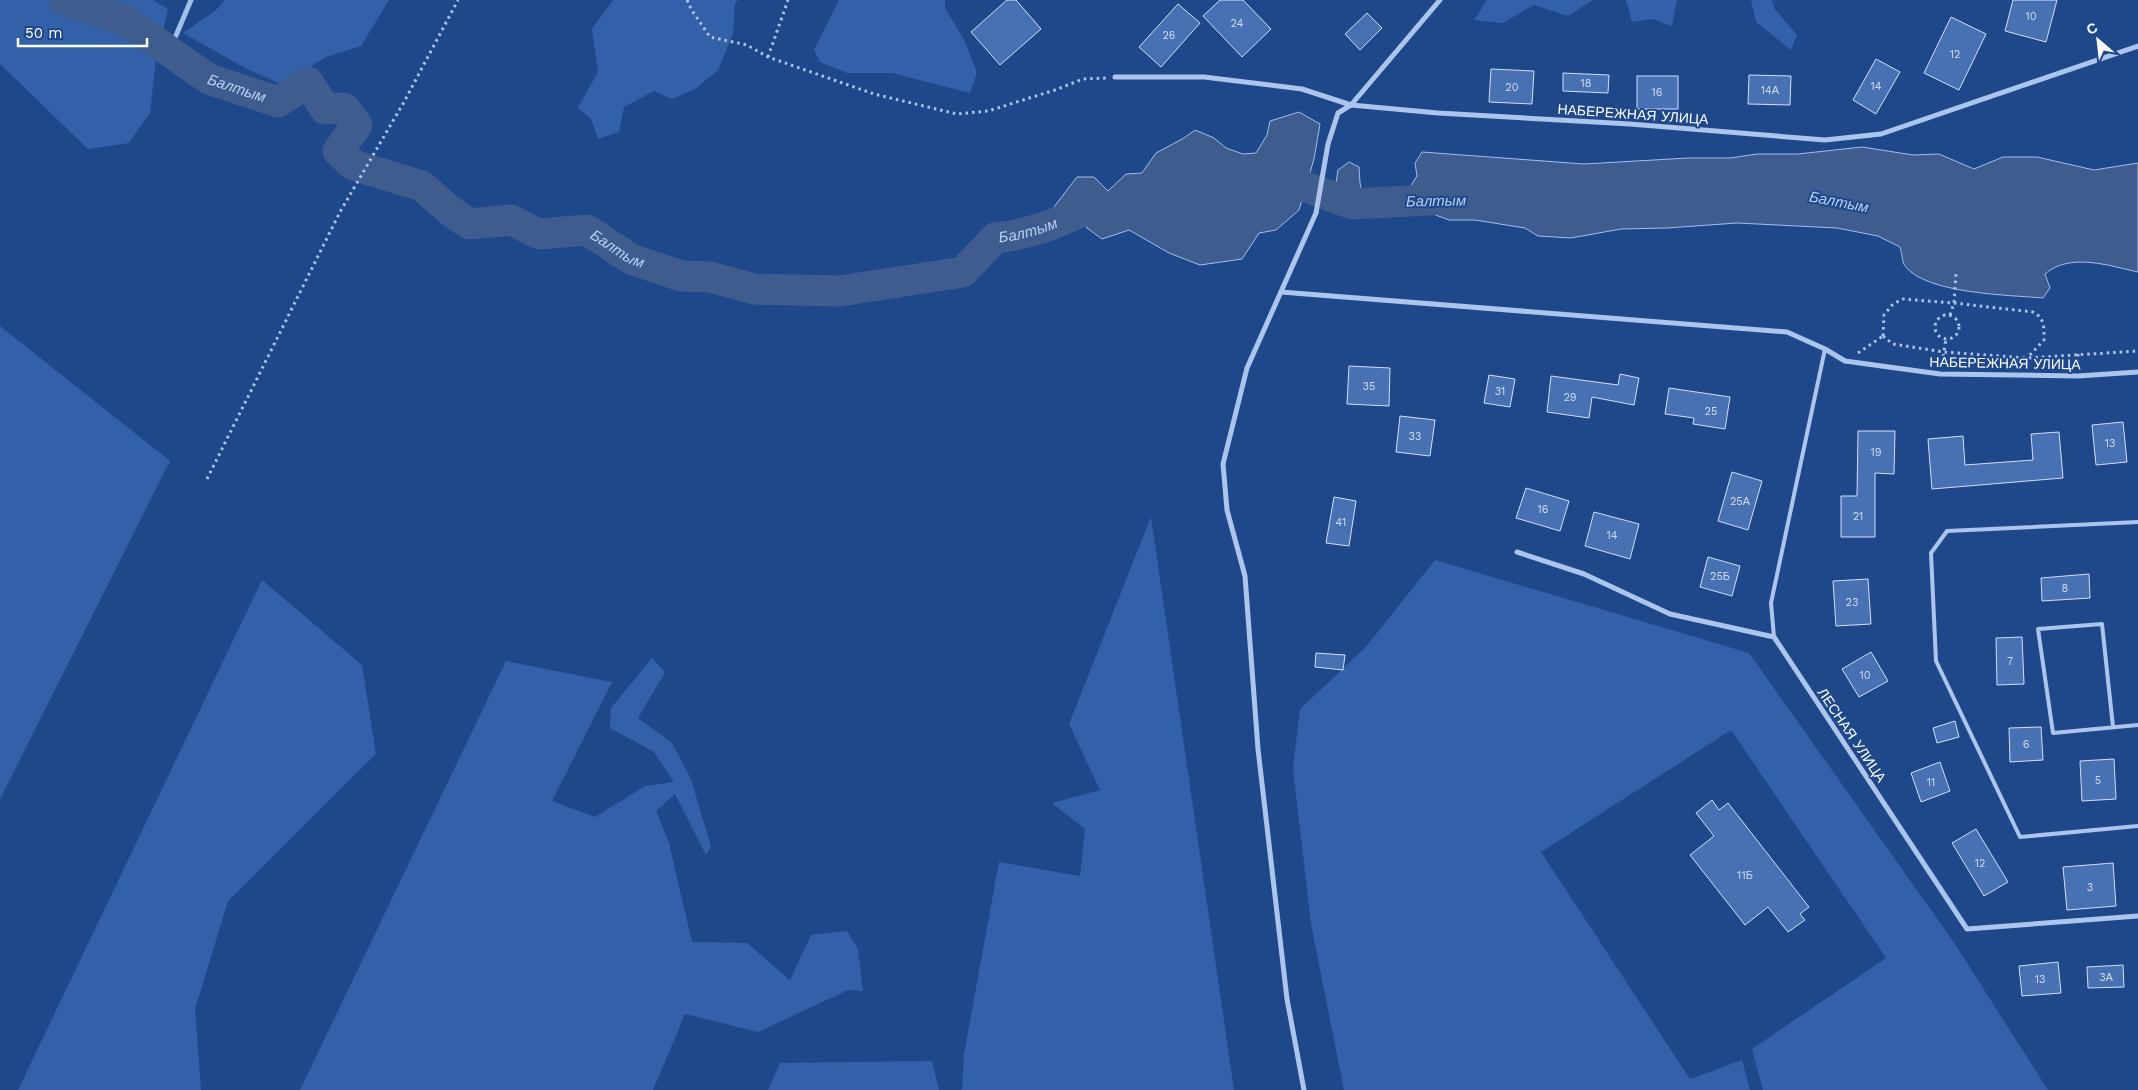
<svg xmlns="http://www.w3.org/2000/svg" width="2138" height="1090" viewBox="0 0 2138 1090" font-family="'Work Sans',sans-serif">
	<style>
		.green { fill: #3261a9 }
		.water { fill: #3f5c8e; stroke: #9fbfed }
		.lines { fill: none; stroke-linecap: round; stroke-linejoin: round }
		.stream { stroke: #9fbfed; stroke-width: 5 }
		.river { stroke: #3f5c8e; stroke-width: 31 }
		.building { fill: #4771b3; stroke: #d0e0f9 }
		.path { stroke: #abc5ec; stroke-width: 3; stroke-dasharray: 2.5 4; stroke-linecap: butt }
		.service { stroke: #abc5ec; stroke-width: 4 }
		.minor { stroke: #abc5ec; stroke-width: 5 }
		.labels { text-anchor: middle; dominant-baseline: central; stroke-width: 4; stroke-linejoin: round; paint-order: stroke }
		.number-label { font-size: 11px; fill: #d1dcec }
		.street-label { font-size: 14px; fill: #fff; stroke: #1f488b }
		.water-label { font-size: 15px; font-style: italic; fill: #b7cff3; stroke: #1f488b }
	</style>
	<rect width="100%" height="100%" fill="#1f488b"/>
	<!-- green -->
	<g class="green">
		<polygon points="0,0 153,0 168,9 156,60 150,113 129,143 88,149 0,64"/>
		<polygon points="225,0 389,0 361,46 326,57 281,84 245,68 183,33 216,10"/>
		<polygon points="613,0 738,0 735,3 733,34 718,70 695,89 672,99 654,91 624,107 619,132 598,139 591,119 578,108 598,72 592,29"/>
		<polygon points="839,0 945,0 945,8 964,40 977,72 970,93 892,73 847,73 820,62 814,50"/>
		<polygon points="1487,0 1593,0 1568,16 1534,5 1503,23 1474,20"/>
		<polygon points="1626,0 1677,0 1672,26 1653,19 1632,22"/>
		<polygon points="1751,0 1772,0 1774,8 1797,35 1791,50 1756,22"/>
		<polygon points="0,326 170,461 0,799"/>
		<polygon points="1151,517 1234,1090 962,1090 964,1054 999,862 1080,876 1085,829 1052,803 1100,790 1069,724"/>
		<polygon points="1435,560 1749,653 1955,944 2048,1090 1763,1090 1752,1049 1886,958 1731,730 1541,852 1690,1079 1742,1060 1750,1090 1344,1090 1311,924 1293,769 1300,709 1365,648"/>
		<polygon points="262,580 362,665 376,754 228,901 195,1009 201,1090 18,1090"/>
		<polygon points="652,658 665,672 638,718 672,743 691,779 711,847 706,855 675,794 656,811 669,843 692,942 747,943 790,980 811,935 847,931 858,949 863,991 848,990 758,1032 685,1014 653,1090 300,1090 506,661 612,682 552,801 595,817 645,786 674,782 654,752 610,728 611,708"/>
		<polygon points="932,1061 939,1090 768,1090 780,1063"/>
	</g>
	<!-- water -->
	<g class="water">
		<polygon points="1299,112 1320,124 1314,159 1299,210 1276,230 1259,233 1242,259 1200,265 1169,253 1129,230 1102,239 1087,228 1081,219 1063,226 1052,236 1040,225 1077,177 1094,177 1108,191 1126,174 1142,173 1156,153 1184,138 1195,130 1214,138 1226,148 1243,154 1256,153 1267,135 1270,121"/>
		<path d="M1862 147 1913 155 1939 154 1974 169 2003 157H2037L2094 170 2138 163V272C2110 266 2070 252 2045 274L2050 288 2043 298C2010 295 1926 294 1905 266 1902 262 1902 253 1900 247L1878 236 1837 228 1737 223 1667 228 1621 229 1571 238 1538 236 1525 228 1475 220H1449L1422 210 1405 207 1404 197 1417 176 1415 163 1422 152 1584 164 1688 158H1730L1757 154H1798Z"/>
		<polygon points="1349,162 1359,167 1360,183 1364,200 1355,211 1337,206 1334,195 1338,170"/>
	</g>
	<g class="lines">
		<!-- stream -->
		<polyline class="stream" points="169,52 191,0"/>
		<!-- river -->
		<g class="river">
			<path id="s1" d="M64 0 124 20 209 79 278 102 308 82 325 109 344 108 357 125 338 151 353 165 422 186 449 210 469 224 511 220 539 234 587 230 631 259 681 276 710 277 754 289 840 291 963 272 995 238C1025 235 1055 225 1082 211"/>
			<polyline points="1263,182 1292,182 1352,204 1447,199"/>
		</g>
	</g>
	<!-- building -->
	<g class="building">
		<polygon points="1007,0 1016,0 1041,29 1000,65 971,32"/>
		<polygon points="1220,0 1243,0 1271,29 1242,57 1203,16"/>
		<polygon points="2013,0 2057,0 2046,42 2005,31"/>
		<polygon points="1178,4 1200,23 1161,67 1139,47"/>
		<polygon points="1367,13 1382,28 1360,50 1345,34"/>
		<polygon points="1951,17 1986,34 1959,90 1924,73"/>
		<polygon points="1876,59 1900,72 1876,114 1853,100"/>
		<polygon points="1491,69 1534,71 1532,104 1489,102"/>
		<polygon points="1563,73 1609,75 1608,93 1563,91"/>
		<polygon points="1749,75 1791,76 1790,105 1748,104"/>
		<rect x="1637" y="76" width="41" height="33"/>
		<polygon points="1349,366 1390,368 1389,406 1347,404"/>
		<polygon points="1620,374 1639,378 1634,405 1592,397 1589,418 1547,412 1551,376 1618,385"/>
		<polygon points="1489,375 1515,379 1510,407 1484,403"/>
		<polygon points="1669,388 1730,397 1725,429 1693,424 1694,418 1665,414"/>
		<polygon points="1400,416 1435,420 1430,456 1396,452"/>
		<polygon points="2123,422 2127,462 2096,465 2092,425"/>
		<polygon points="1858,431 1895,431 1894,474 1875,473 1875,537 1841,537 1841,496 1857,496"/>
		<polygon points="2059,432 2063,478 1932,489 1928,439 1963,436 1965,465 2033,460 2031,434"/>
		<polygon points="1732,472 1762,481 1748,530 1718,521"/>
		<polygon points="1526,488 1569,501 1560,531 1516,518"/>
		<polygon points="1334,497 1356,501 1349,546 1326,543"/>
		<polygon points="1594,512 1639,524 1630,559 1585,546"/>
		<polygon points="1708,557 1740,566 1732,596 1700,587"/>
		<polygon points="2089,574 2090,598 2042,601 2041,578"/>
		<polygon points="1868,579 1871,624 1836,626 1833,581"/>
		<polygon points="2022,637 2024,684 1997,685 1996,638"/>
		<polygon points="1871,652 1888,681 1859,697 1842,669"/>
		<polygon points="1316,653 1345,655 1343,670 1315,667"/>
		<polygon points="1955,721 1959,737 1937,743 1933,728"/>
		<polygon points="2041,727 2043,760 2010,762 2009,728"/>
		<polygon points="2114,759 2116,799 2082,801 2080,761"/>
		<polygon points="1940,762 1950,791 1921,802 1911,773"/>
		<polygon points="1712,800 1719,810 1728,803 1809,907 1800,914 1805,920 1788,932 1768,907 1745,925 1690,855 1714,836 1696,813"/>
		<polygon points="1976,829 2008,882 1984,896 1952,843"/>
		<polygon points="2113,863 2116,906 2067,910 2063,867"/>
		<polygon points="2058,962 2061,993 2022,996 2019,966"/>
		<polygon points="2123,965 2124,987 2088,988 2087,967"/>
	</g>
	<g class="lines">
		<!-- path -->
		<g class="path">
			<polyline points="687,0 691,9 710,37 747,45 768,57 874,94 957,114 988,111 1055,90 1083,79 1107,78"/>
			<polyline points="768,57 788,0"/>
			<polyline points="1950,315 1954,303 1956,273"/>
			<circle cx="1947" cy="327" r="12"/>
			<polyline points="1883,336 1893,344 1944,352 2027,358 2138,351"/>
			<path d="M1883 336 1884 315 1893 304 1903 299 1954 303 2033 312C2045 318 2044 328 2044 340L2027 358"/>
			<polyline points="1858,353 1883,336"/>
			<polyline points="2078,354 2078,366"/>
			<polyline points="1942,363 1946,339"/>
			<polyline points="207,479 340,212 404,102 458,0"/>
		</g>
		<!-- service -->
		<g class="service">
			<polyline points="2138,522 1947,531 1931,553 1936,661 2020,837 2138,826"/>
			<polyline points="1774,637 1771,603 1825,349"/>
			<polyline points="2113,727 2102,624 2038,629 2053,733 2138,725"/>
		</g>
		<!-- minor -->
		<g class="minor">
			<polyline points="1115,77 1204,77 1302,89 1351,105 1438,113 1630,124 1825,140 1881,134 2138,46"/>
			<polyline points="1281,292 1787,332 1825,349 1845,361 1940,374 2078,376 2138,372"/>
			<polyline points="1517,552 1584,574 1670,614 1774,637 1967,929 2138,916"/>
			<polyline points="1304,1090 1287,999 1258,749 1245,576 1227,510 1223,464 1247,368 1316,213 1328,144 1338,113 1351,105 1440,0"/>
		</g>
	</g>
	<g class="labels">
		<!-- number labels -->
		<g class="number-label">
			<text x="2031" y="16">10</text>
			<text x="1237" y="23">24</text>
			<text x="1169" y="35">26</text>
			<text x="1955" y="54">12</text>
			<text x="1586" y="83">18</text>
			<text x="1876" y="86">14</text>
			<text x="1512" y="87">20</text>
			<text x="1770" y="90">14А</text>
			<text x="1657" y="92">16</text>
			<text x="1369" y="386">35</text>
			<text x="1500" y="391">31</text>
			<text x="1570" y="397">29</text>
			<text x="1711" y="411">25</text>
			<text x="1415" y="436">33</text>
			<text x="2110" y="443">13</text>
			<text x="1876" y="452">19</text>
			<text x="1740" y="501">25А</text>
			<text x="1543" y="509">16</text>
			<text x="1858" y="516">21</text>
			<text x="1341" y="522">41</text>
			<text x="1612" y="535">14</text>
			<text x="1720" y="576">25Б</text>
			<text x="2065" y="588">8</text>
			<text x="1852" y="602">23</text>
			<text x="2010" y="661">7</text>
			<text x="1865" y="675">10</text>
			<text x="2026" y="744">6</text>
			<text x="2098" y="780">5</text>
			<text x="1931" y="782">11</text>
			<text x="1980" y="863">12</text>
			<text x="1745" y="875">11Б</text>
			<text x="2090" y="887">3</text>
			<text x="2106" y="977">3А</text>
			<text x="2040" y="979">13</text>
		</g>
		<!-- street labels -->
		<g class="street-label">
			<text transform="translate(1633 114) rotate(4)">НАБЕРЕЖНАЯ УЛИЦА</text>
			<text transform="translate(2005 363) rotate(1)">НАБЕРЕЖНАЯ УЛИЦА</text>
			<text transform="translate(1852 735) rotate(56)">ЛЕСНАЯ УЛИЦА</text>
		</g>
		<!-- water labels -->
		<g class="water-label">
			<text stroke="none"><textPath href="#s1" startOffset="196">Балтым</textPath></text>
			<text transform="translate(1436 201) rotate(-1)">Балтым</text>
			<text transform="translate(1839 202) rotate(11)">Балтым</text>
			<text stroke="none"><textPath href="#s1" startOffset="1126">Балтым</textPath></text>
			<text stroke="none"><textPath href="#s1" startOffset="691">Балтым</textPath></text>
		</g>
	</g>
	<!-- north arrow -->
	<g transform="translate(2098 40) rotate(332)" stroke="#1f488b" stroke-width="4" paint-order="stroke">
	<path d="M0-4L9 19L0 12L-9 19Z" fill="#ffffff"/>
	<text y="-8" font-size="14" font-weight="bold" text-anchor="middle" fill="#ffffff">С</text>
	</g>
	<!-- scale -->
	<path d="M18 38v8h129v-8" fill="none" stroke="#ffffff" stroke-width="2.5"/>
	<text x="25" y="38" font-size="15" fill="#ffffff" stroke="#1f488b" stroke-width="4" paint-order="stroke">50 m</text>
</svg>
